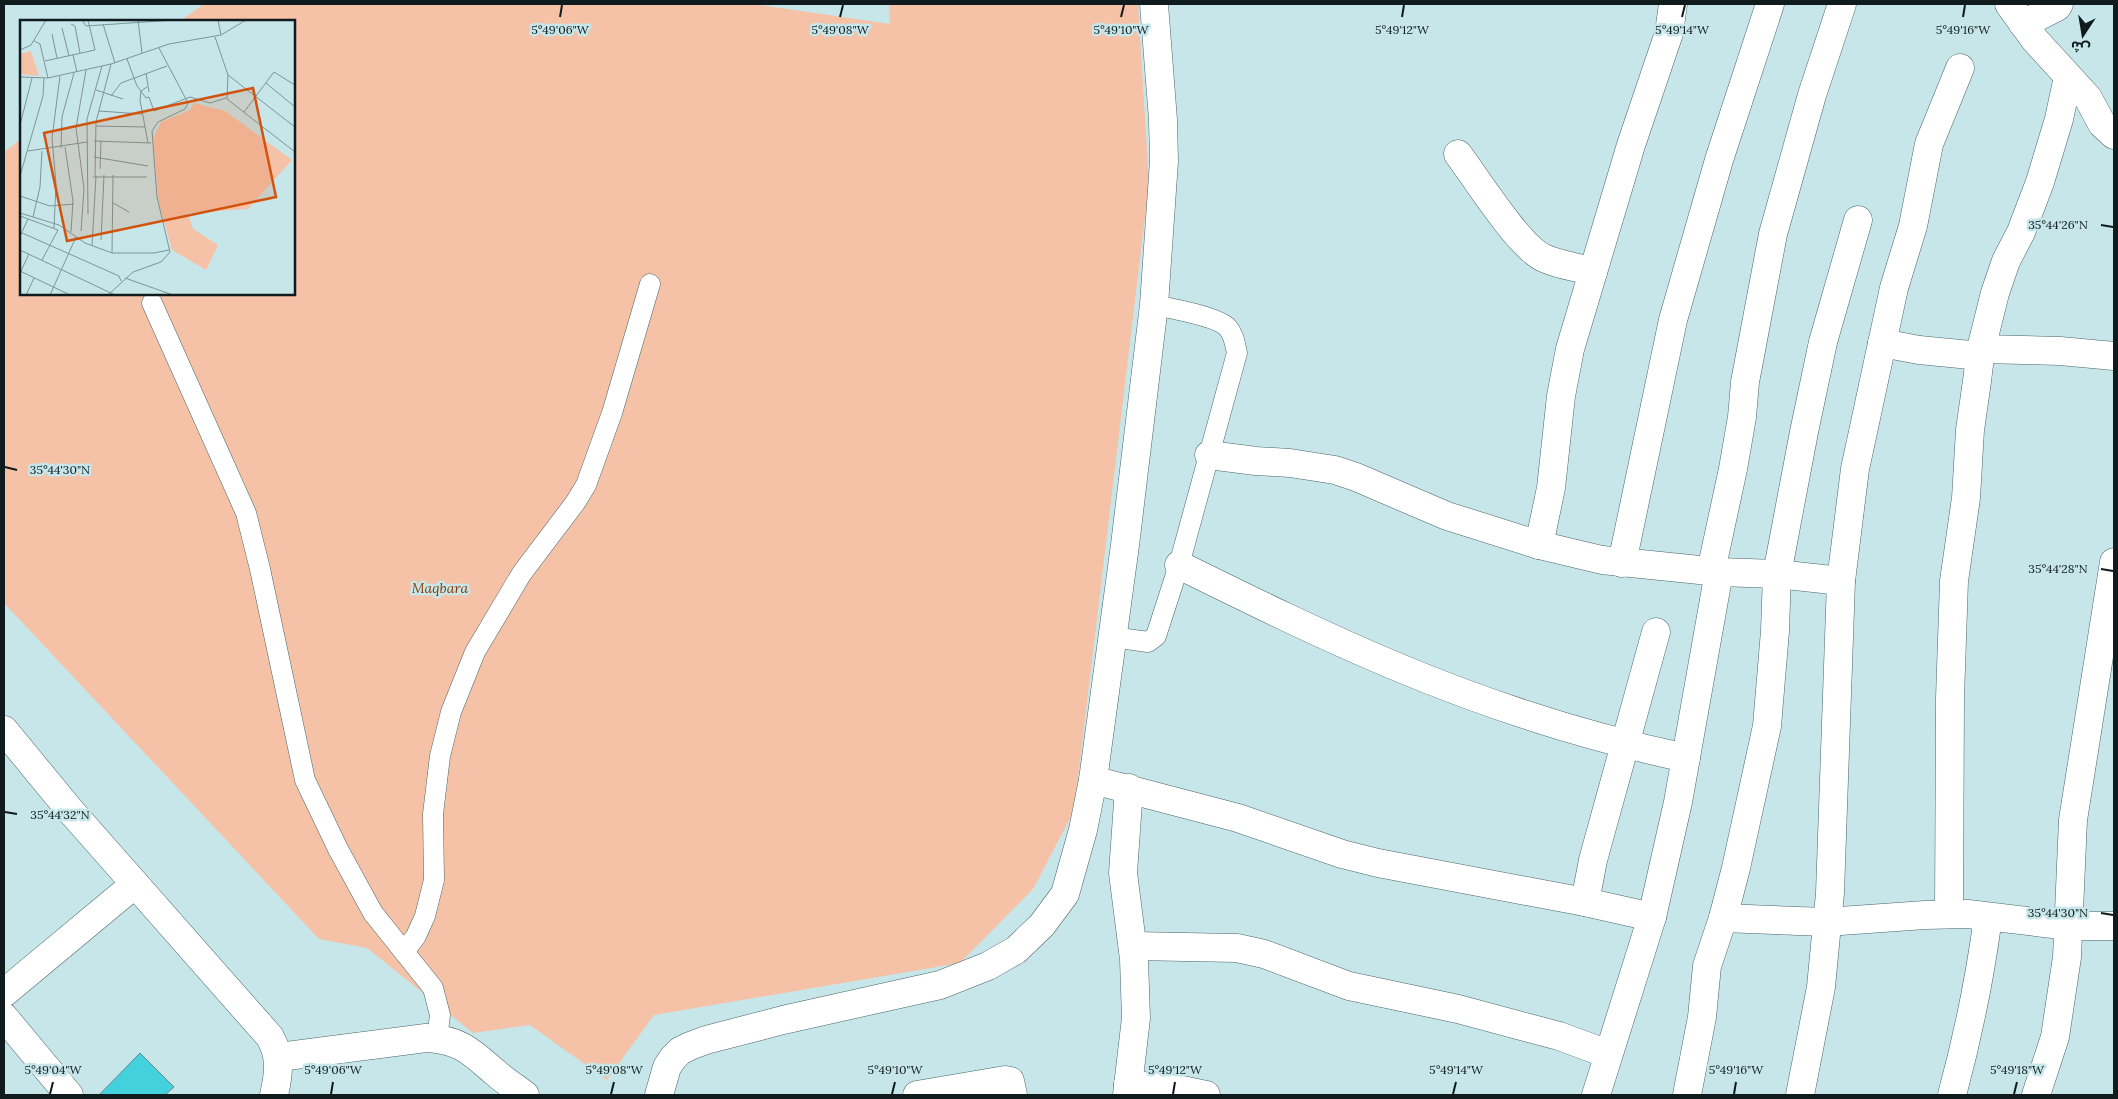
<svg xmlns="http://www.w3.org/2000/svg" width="2118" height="1099" viewBox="0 0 2118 1099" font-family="Lora,'Noto Sans Arabic',serif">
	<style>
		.green { fill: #f5c2a7 }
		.building { fill: #43d1dd; stroke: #6b888b }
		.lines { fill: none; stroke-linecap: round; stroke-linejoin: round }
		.lane-casing { stroke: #496568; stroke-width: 21 }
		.street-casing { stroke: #496568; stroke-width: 29 }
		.secondary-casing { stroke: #496568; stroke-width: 29 }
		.lane { stroke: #fff; stroke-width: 20 }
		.street { stroke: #fff; stroke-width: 28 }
		.secondary { stroke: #fff; stroke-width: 28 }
		.ticks { fill: none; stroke: #0f1b1c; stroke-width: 2 }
		.labels { text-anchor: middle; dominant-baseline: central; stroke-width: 5; stroke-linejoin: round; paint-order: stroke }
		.park-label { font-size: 14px; font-style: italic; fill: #853a00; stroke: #c7e6e9 }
		.inset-road { fill: none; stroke: #7d9597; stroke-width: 1 }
		.view { fill: #d2530e; fill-opacity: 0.15; stroke: #d2530e; stroke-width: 2.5 }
		.inset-edge { fill: none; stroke: #0f1b1c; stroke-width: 2.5 }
		.ticks-label { font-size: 12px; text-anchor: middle; fill: #0f1b1c; stroke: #c7e6e9; stroke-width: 5; stroke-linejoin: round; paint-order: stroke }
	</style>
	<rect width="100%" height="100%" fill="#c7e6e9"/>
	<!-- green -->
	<polygon class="green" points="204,4 753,4 890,24 889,4 1138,4 1149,183 1074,811 1033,889 960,963 654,1015 607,1080 530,1025 473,1033 367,948 319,939 4,603 4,152 21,139 21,294 294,294 294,21 180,21"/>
	<!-- building -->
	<polygon class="building" points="140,1053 174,1087 165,1095 99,1095"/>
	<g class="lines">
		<!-- lane casing -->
		<g class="lane-casing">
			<g id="lane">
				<polyline points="152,303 246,513 260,569 305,780 338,849 373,913 433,988 440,1015 437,1039"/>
				<path d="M1112 637 1148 642 1156 636 1179 565 1237 353C1235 344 1234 335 1228 328 1219 317 1169 308 1154 305"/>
				<polyline points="404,952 416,936 425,916 434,880 433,814 440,756 451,712 475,652 522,573 575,503 586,485 612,413 650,284"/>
			</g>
		</g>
		<!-- street casing -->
		<g class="street-casing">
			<g id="street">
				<polyline points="2009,4 2035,40 2088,98 2102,124 2114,135"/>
				<polyline points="2023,24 2057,7 2059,4"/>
				<path d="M1458 154C1476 178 1519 247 1544 258 1559 265 1577 267 1593 272"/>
				<polyline points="1882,343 1919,350 1981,356"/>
				<polyline points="1981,349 2060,351 2114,356"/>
				<polyline points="1209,455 1256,461 1290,463 1335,470 1356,477 1447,516 1539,545 1602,560 1719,572 1777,574 1841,581"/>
				<polyline points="1539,545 1551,488 1561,396 1570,349 1631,145 1669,33 1673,4"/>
				<polyline points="1622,563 1673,320 1719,160 1770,4"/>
				<path d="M1179 565C1250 600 1321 635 1395 666 1488 705 1587 737 1686 758"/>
				<polyline points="1711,571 1733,469 1742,417 1745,382 1773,234 1812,95 1842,4"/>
				<polyline points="1093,780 1238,818 1342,854 1378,863 1585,902 1652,917"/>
				<polyline points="1585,902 1593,860 1656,632"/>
				<polyline points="1949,914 1950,698 1954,581 1966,498 1970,430 1977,381 1981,349 1995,293 2006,261 2021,232 2040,182 2059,119 2068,77"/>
				<polyline points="1723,918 1826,922 1925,915 1968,914 2070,926 2114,926"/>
				<polyline points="1133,946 1237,948 1264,954 1349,986 1458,1009 1559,1036 1608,1054"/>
				<polyline points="4,993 135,884"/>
				<polyline points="4,1017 69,1095"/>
				<polyline points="1128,1084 1182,1090 1206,1095"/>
				<polyline points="917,1095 1005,1080 1010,1081 1013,1095"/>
				<polyline points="1127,1095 1136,1018 1134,959 1123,873 1129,788"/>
				<polyline points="1596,1095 1652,917 1678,802 1719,572"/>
				<polyline points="1687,1095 1702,1017 1707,966 1723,918 1736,868 1767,726 1775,631 1777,574 1804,432 1823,342 1858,220"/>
				<polyline points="1800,1095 1821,987 1830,893 1841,581 1855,469 1894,288 1913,226 1929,144 1960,68"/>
				<path d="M1952 1095C1968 1036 1980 978 1988 917"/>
				<polyline points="2036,1095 2055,1037 2067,957 2073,820 2114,562"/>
			</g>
		</g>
		<!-- secondary casing -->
		<g class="secondary-casing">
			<g id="secondary">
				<path d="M4 730 69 809 270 1037C281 1057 279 1073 274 1095"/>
				<path d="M279 1057 426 1038C462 1040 471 1052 497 1074 506 1082 516 1088 525 1095"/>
				<polyline points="659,1095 667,1067 673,1058 680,1051 690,1046 706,1040 783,1020 940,985 988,966 1016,950 1042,925 1065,894 1083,830 1093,780 1125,545 1154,305 1164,161 1163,120 1154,4"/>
			</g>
		</g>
		<!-- lane -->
		<use href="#lane" class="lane"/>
		<!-- street -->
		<use href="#street" class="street"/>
		<!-- secondary -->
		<use href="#secondary" class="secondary"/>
	</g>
	<!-- ticks -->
	<path class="ticks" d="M560 17 562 5M840 17 843 5M1121 17 1124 5M1402 17 1404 5M1682 17 1685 5M1963 17 1965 5M2101 225 2113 227M5 467 17 470M2101 569 2113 571M5 812 17 814M2101 913 2113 915M50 1094 53 1082M331 1094 333 1082M611 1094 614 1082M892 1094 895 1082M1173 1094 1175 1082M1453 1094 1456 1082M1734 1094 1736 1082M2014 1094 2017 1082"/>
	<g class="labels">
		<!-- park labels -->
		<g class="park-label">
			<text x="440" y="588">Maqbara</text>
		</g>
	</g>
	<!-- overview -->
	<g transform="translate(20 20)">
		<rect width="275" height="275" fill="#c7e6e9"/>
		<path d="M11 31 19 56 0 54V34ZM174 83 205 91 272 140 228 189 168 193 173 209 198 225 186 250 152 230 139 183 133 119 141 102 170 90Z" fill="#f5c2a7"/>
		<path class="inset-road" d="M62 0 66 6 154 0M118 0 122 33M198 0 201 15M51 4 55 6 60 33M83 4 95 43M42 8 49 36M32 14 37 38M195 17 208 55 207 79 275 132M14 21 20 24 28 58M0 30 11 25 26 0M53 35 57 52M107 39 117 66 126 78 129 77 134 91 170 77 190 83 206 78M25 41 75 30 68 0M126 53 129 72M208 55 275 107M0 57 28 58 91 44 149 24 201 15 226 0M246 63 275 87M127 67 121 71 120 80 128 123M76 70 103 79M91 76 101 63 147 46M79 91 122 94M224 92 254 52 275 65M0 105 12 58M76 106 125 107M74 121 131 123M45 127 53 181 51 212M41 128 42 97 54 53M8 131 67 122M74 137 128 146M80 149 81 121M0 156 23 76 24 58M75 156 76 102 91 44M73 157H127M0 176 30 186 54 184M93 183 109 192M0 193 39 205 65 223 92 233H134L149 230M68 194 67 99 82 46M0 196 38 210 22 240M13 197 20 167 22 131M34 208 36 164 32 118 40 56M61 211 64 169 56 108 66 50M0 212 99 256 101 261M0 216 8 199M81 220 84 155M72 226 76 156M0 230 95 275M92 233 93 155M0 251 50 275M0 253 9 234M105 258 153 275M6 275 14 258M30 275 56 217M88 275 113 252 141 242 150 232 137 177 132 111 138 102 165 89 168 83 139 28"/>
		<path class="view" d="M233 68 256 177 47 221 24 113Z"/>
		<rect width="275" height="275" class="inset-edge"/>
	</g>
	<g class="ticks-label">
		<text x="560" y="34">5°49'06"W</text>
		<text x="840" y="34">5°49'08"W</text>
		<text x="1121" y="34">5°49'10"W</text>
		<text x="1402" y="34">5°49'12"W</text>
		<text x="1682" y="34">5°49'14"W</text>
		<text x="1963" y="34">5°49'16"W</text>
		<text x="2058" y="229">35°44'26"N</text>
		<text x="60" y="474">35°44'30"N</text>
		<text x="2058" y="573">35°44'28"N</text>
		<text x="60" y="819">35°44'32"N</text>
		<text x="2058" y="917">35°44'30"N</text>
		<text x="53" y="1074">5°49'04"W</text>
		<text x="333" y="1074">5°49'06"W</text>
		<text x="614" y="1074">5°49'08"W</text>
		<text x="895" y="1074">5°49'10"W</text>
		<text x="1175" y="1074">5°49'12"W</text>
		<text x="1456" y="1074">5°49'14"W</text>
		<text x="1736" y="1074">5°49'16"W</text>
		<text x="2017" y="1074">5°49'18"W</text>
	</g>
	<!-- border -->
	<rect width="2118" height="1099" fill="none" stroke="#0f1b1c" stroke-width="10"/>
	<!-- north arrow -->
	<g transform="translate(2083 35) rotate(192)" stroke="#c7e6e9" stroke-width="4" paint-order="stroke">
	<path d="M0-4L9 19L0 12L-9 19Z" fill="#0f1b1c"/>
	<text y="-8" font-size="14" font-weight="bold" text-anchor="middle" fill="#0f1b1c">ش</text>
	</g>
</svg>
